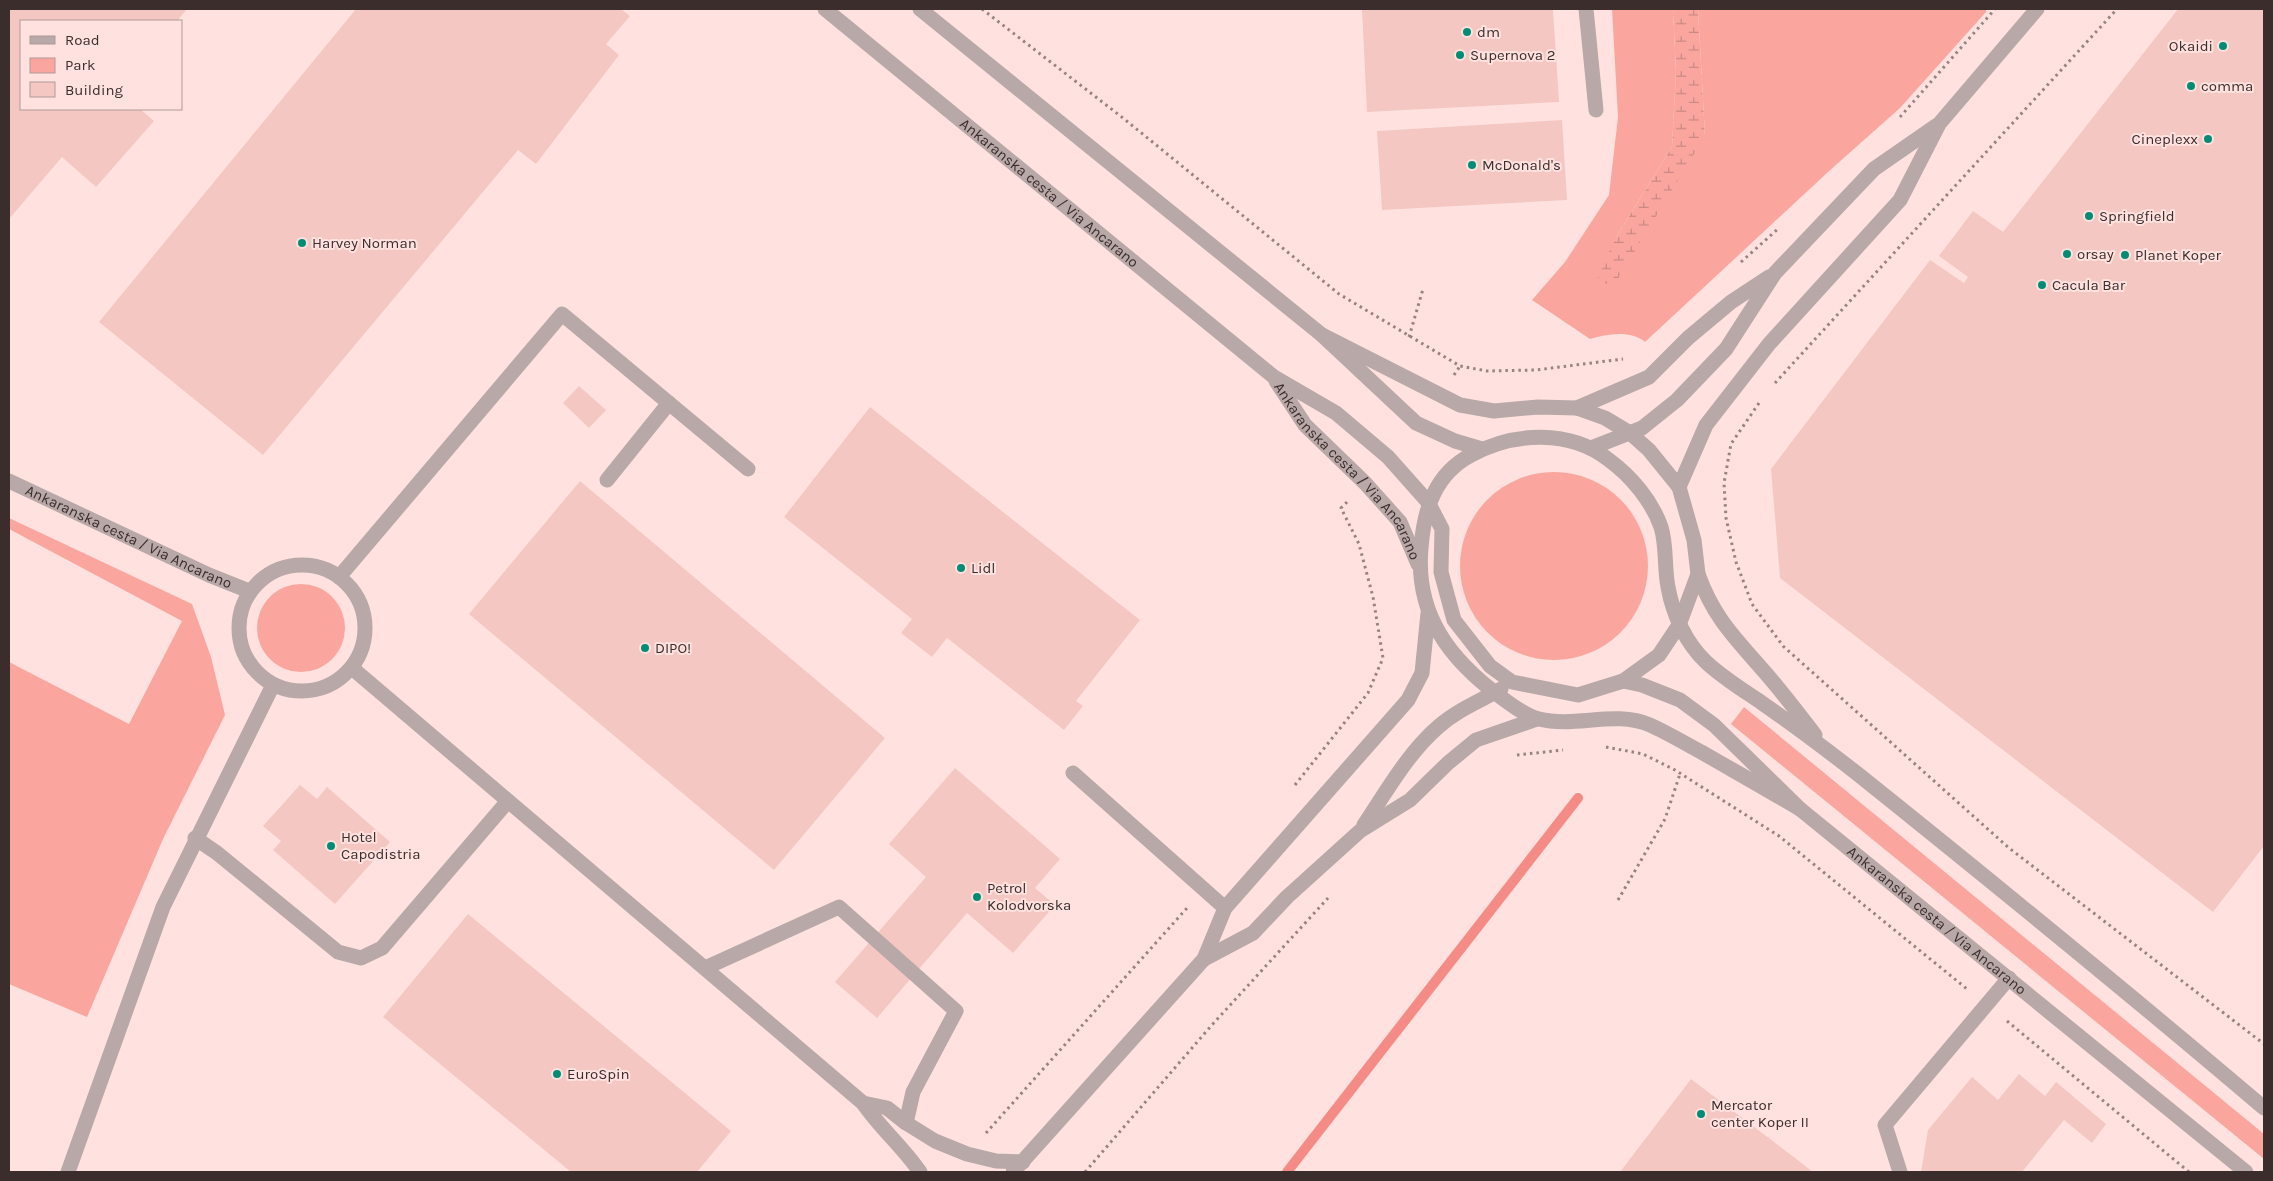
<svg xmlns="http://www.w3.org/2000/svg" width="2273" height="1181" viewBox="0 0 2273 1181" font-family="Karla,sans-serif">
	<style>
		.green { fill: #faa69f }
		.wetland { fill: url(#wetland-marsh) }
		.lines { fill: none; stroke-linecap: round; stroke-linejoin: round }
		.stream { stroke: #f48b84; stroke-width: 10 }
		.building { fill: #f4c7c2 }
		.path { stroke: #978380; stroke-width: 3; stroke-dasharray: 2.5 4; stroke-linecap: butt }
		.service { stroke: #b8a8a7; stroke-width: 15 }
		.minor { stroke: #b8a8a7; stroke-width: 15 }
		.tertiary { stroke: #b8a8a7; stroke-width: 15 }
		.poi-dot { fill: #028c74; stroke: #ffe2df; stroke-width: 2 }
		.labels { text-anchor: middle; dominant-baseline: central; stroke-width: 4; stroke-linejoin: round; paint-order: stroke }
		.poi-label { font-size: 15px; fill: #3a2d2b; stroke: #ffe2df; text-anchor: start }
		.street-label { font-size: 15px; fill: #3a2d2b; stroke: #ffe2df }
	</style>
	<defs>
		<pattern id="wetland-marsh" width="20" height="14" patternUnits="userSpaceOnUse" patternTransform="scale(1.25)"><rect width="20" height="14" fill="#faa69f"/><path d="M1 5h8M5 5V1M11 12h8M15 12V8" fill="none" stroke="#cb8882"/></pattern>
	</defs>
	<rect width="100%" height="100%" fill="#ffe2df"/>
	<!-- green -->
	<g class="green">
		<path d="M1612 9H1673L1676 72 1672 147 1615 239 1705 136 1698 9H1986V12L1900 108 1828 172 1645 342C1630 330 1608 334 1590 339L1532 300 1565 262 1609 195 1618 117Z"/>
		<circle cx="1554" cy="566" r="94"/>
		<polygon points="9,518 192,604 211,657 225,715 163,839 87,1017 9,984 9,662 129,724 182,621 9,529"/>
		<circle cx="301" cy="628" r="44"/>
		<polygon points="1744,707 2264,1134 2264,1159 1731,724"/>
	</g>
	<!-- wetland -->
	<polygon class="wetland" points="1673,9 1698,9 1705,136 1614,285 1596,282 1615,239 1672,147 1676,72"/>
	<g class="lines">
		<!-- stream -->
		<polyline class="stream" points="1287,1172 1578,798"/>
	</g>
	<!-- building -->
	<g class="building">
		<polygon points="9,9 187,9 177,21 21,21 21,109 140,109 154,121 96,187 62,157 9,219"/>
		<polygon points="356,9 621,9 630,16 606,44 619,55 536,164 518,150 263,455 99,322"/>
		<polygon points="1362,9 1553,9 1559,102 1367,112"/>
		<polygon points="2178,9 2264,9 2264,846 2213,912 1780,578 1771,469 1930,260 1964,283 1968,277 1939,256 1973,211 2003,232"/>
		<polygon points="1562,120 1567,200 1382,210 1377,131"/>
		<polygon points="579,386 606,410 589,428 563,403"/>
		<polygon points="870,407 1140,620 1076,701 1083,706 1064,730 947,638 932,657 901,633 912,619 784,517"/>
		<polygon points="580,481 885,738 774,870 469,614"/>
		<polygon points="955,768 1060,859 1035,888 1055,905 1013,953 967,913 877,1018 835,982 926,877 889,844"/>
		<polygon points="300,785 317,799 327,787 390,842 335,904 273,850 281,841 263,826"/>
		<polygon points="468,914 731,1131 697,1172 571,1172 383,1017"/>
		<polygon points="2019,1074 2045,1096 2056,1082 2106,1124 2092,1143 2064,1120 2022,1172 1921,1172 1928,1130 1972,1077 1998,1100"/>
		<polygon points="1691,1079 1782,1148 1813,1172 1620,1172"/>
	</g>
	<g class="lines">
		<!-- path -->
		<g class="path">
			<polyline points="982,9 1123,118 1339,294 1460,366 1487,371 1536,370 1623,359"/>
			<polyline points="1900,117 1995,9"/>
			<polyline points="1741,262 1779,228"/>
			<polyline points="1409,337 1423,289"/>
			<polyline points="1454,375 1460,366"/>
			<polyline points="1775,383 2117,9"/>
			<polyline points="1759,403 1731,444 1724,483 1726,518 1736,562 1752,604 1783,646 2009,848 2264,1044"/>
			<polyline points="1606,747 1643,754 1675,770 1779,836 1967,989"/>
			<polyline points="1517,755 1563,750"/>
			<polyline points="1295,785 1368,693 1383,658 1373,597 1359,544 1341,508 1347,502"/>
			<polyline points="1618,900 1665,819 1680,774"/>
			<polyline points="2007,1021 2189,1172"/>
			<polyline points="986,1133 1187,908"/>
			<polyline points="1085,1172 1211,1026 1328,898"/>
		</g>
		<!-- service -->
		<g class="service">
			<polyline points="1586,9 1596,110"/>
			<polyline points="607,480 669,403"/>
			<polyline points="339,577 562,314 748,469"/>
			<polyline points="1073,773 1225,908"/>
			<polyline points="195,838 217,853 338,952 361,958 382,948 508,801"/>
			<polyline points="705,968 839,907 956,1011 913,1092 906,1123"/>
			<polyline points="1900,1172 1885,1125 2009,978"/>
		</g>
		<!-- minor -->
		<g class="minor">
			<polyline points="1577,408 1649,377 1688,338 1731,302 1769,277"/>
			<polyline points="1591,448 1642,428 1677,400 1726,349 1775,273 1874,169 1936,126"/>
			<path id="s1" d="M9 481 209 575 249 591"/>
			<polyline points="1679,487 1706,425 1769,344 1900,200 1939,124 2037,9"/>
			<circle cx="302" cy="628" r="63"/>
			<path d="M352 668 863 1103C880 1128 903 1147 920 1172"/>
			<polyline points="863,1103 887,1108 906,1123 935,1141 967,1154 996,1161 1023,1162"/>
			<polyline points="68,1172 163,907 273,685"/>
		</g>
		<!-- tertiary -->
		<g class="tertiary">
			<path id="s2" d="M825 9 1274 377 1336 413 1388 457 1428 502 1442 529 1441 572 1454 620 1490 666 1512 682 1578 695 1623 681 1659 655 1679 625 1698 574 1694 540 1679 487 1649 450 1630 433 1605 418 1577 408 1538 407 1494 411 1460 405 1322 335"/>
			<polyline points="920,9 1322,335 1416,423 1455,441 1482,449"/>
			<path id="s3" d="M1276 381 1305 425 1365 483 1400 522 1418 564"/>
			<path d="M1698 574C1713 616 1733 636 1762 669 1781 690 1798 713 1815 735"/>
			<path id="s4" d="M1623 681 1642 685 1680 700 1714 725 1800 809 2246 1172"/>
			<path d="M1800 809C1768 790 1736 772 1703 753 1686 744 1668 733 1650 725 1615 710 1576 728 1539 719 1526 716 1513 706 1502 698 1450 660 1415 615 1421 548 1424 509 1435 474 1471 455 1514 432 1570 429 1609 460 1631 476 1652 501 1661 527 1667 546 1664 567 1668 587 1673 615 1686 643 1706 662 1723 678 1743 690 1762 703 1795 726 1827 750 1859 775 1995 884 2131 995 2264 1108"/>
			<path d="M1364 825C1386 792 1408 753 1438 727 1457 710 1480 701 1501 689"/>
			<polyline points="1204,959 1253,933 1287,897 1360,831 1410,800 1448,763 1476,740 1537,719"/>
			<polyline points="1013,1172 1204,959 1225,908 1408,700 1422,673 1428,613"/>
		</g>
	</g>
	<!-- markers -->
	<g class="poi-dot">
		<circle cx="1467" cy="32" r="5"/>
		<circle cx="2223" cy="46" r="5"/>
		<circle cx="1460" cy="55" r="5"/>
		<circle cx="2191" cy="86" r="5"/>
		<circle cx="2208" cy="139" r="5"/>
		<circle cx="1472" cy="165" r="5"/>
		<circle cx="2089" cy="216" r="5"/>
		<circle cx="302" cy="243" r="5"/>
		<circle cx="2067" cy="254" r="5"/>
		<circle cx="2125" cy="255" r="5"/>
		<circle cx="2042" cy="285" r="5"/>
		<circle cx="961" cy="568" r="5"/>
		<circle cx="645" cy="648" r="5"/>
		<circle cx="331" cy="846" r="5"/>
		<circle cx="977" cy="897" r="5"/>
		<circle cx="557" cy="1074" r="5"/>
		<circle cx="1701" cy="1114" r="5"/>
	</g>
	<g class="labels">
		<!-- poi labels -->
		<g class="poi-label">
			<text x="1477" y="32">dm</text>
			<text x="2213" y="46" text-anchor="end">Okaidi</text>
			<text x="1470" y="55">Supernova 2</text>
			<text x="2201" y="86">comma</text>
			<text x="2198" y="139" text-anchor="end">Cineplexx</text>
			<text x="1482" y="165">McDonald's</text>
			<text x="2099" y="216">Springfield</text>
			<text x="312" y="243">Harvey Norman</text>
			<text x="2077" y="254">orsay</text>
			<text x="2135" y="255">Planet Koper</text>
			<text x="2052" y="285">Cacula Bar</text>
			<text x="971" y="568">Lidl</text>
			<text x="655" y="648">DIPO!</text>
			<text x="341" y="837">Hotel<tspan x="341" dy="17">Capodistria</tspan></text>
			<text x="987" y="888">Petrol<tspan x="987" dy="17">Kolodvorska</tspan></text>
			<text x="567" y="1074">EuroSpin</text>
			<text x="1711" y="1105">Mercator<tspan x="1711" dy="17">center Koper II</tspan></text>
		</g>
		<!-- street labels -->
		<g class="street-label">
			<text stroke="none"><textPath href="#s2" startOffset="290">Ankaranska cesta / Via Ancarano</textPath></text>
			<text stroke="none"><textPath href="#s3" startOffset="116">Ankaranska cesta / Via Ancarano</textPath></text>
			<text stroke="none"><textPath href="#s1" startOffset="132">Ankaranska cesta / Via Ancarano</textPath></text>
			<text stroke="none"><textPath href="#s4" startOffset="399">Ankaranska cesta / Via Ancarano</textPath></text>
		</g>
	</g>
	<!-- border -->
	<rect width="2273" height="1181" fill="none" stroke="#3a2d2b" stroke-width="20"/>
	<!-- legend -->
	<rect x="20" y="20" width="162" height="90" fill="#ffe2df" stroke="#b09a97"/>
	<rect x="30" y="36" width="25" height="8" fill="#b8a8a7" stroke="#b09a97"/>
	<text x="65" y="45" font-size="15" fill="#3a2d2b">Road</text>
	<rect x="30" y="58" width="25" height="15" fill="#faa69f" stroke="#b09a97"/>
	<text x="65" y="70" font-size="15" fill="#3a2d2b">Park</text>
	<rect x="30" y="82" width="25" height="15" fill="#f4c7c2" stroke="#b09a97"/>
	<text x="65" y="95" font-size="15" fill="#3a2d2b">Building</text>
</svg>
